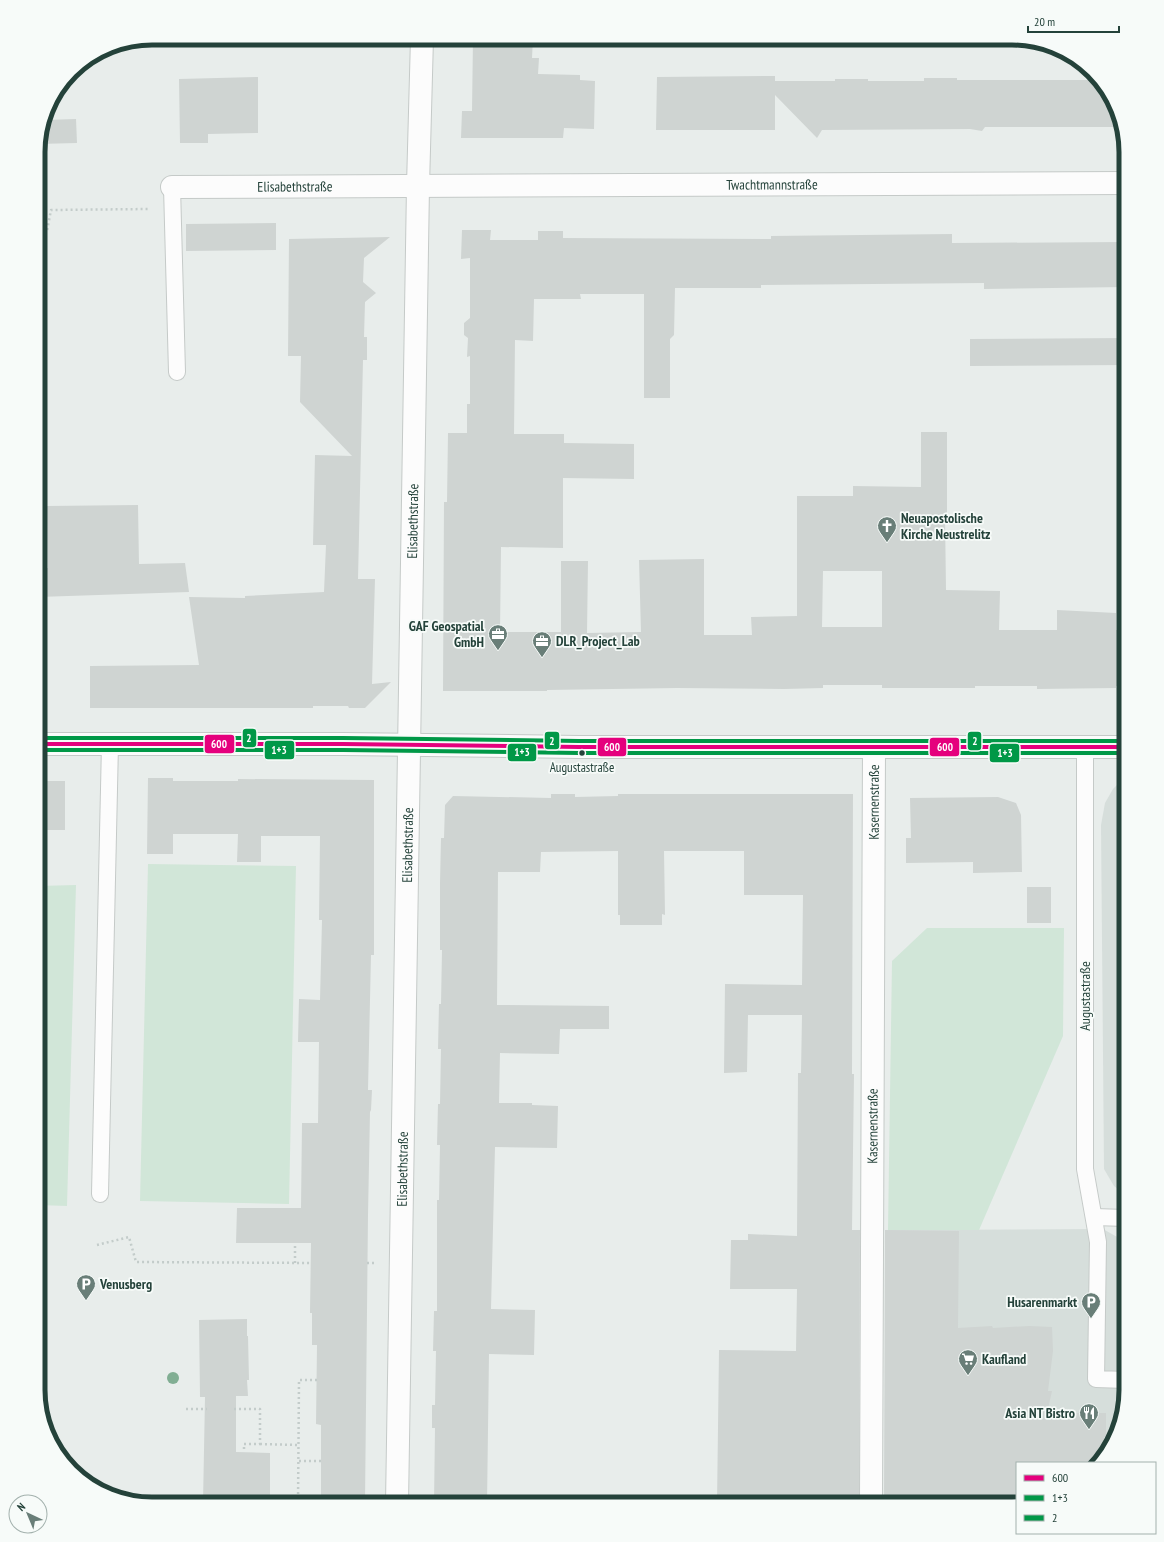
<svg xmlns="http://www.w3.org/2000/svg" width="1164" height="1542" viewBox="0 0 1164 1542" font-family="'PT Sans Narrow',sans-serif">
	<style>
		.built { fill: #d6dedb }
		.green { fill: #d1e6d8 }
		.building { fill: #cfd4d2; fill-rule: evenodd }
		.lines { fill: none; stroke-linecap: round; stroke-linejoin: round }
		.service-casing { stroke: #c5cac8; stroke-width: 18 }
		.minor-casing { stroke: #c5cac8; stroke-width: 24 }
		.path { stroke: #c3ccca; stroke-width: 2.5; stroke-dasharray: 2 3; stroke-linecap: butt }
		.service { stroke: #fcfcfc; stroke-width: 16 }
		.minor { stroke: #fcfcfc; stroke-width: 22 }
		.bus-1-casing { stroke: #f7fbf9; stroke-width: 7 }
		.bus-2-casing { stroke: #f7fbf9; stroke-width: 7 }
		.bus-3-casing { stroke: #f7fbf9; stroke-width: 7 }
		.bus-1 { stroke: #e5007d; stroke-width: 4 }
		.bus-2 { stroke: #009847; stroke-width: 4 }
		.bus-3 { stroke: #009847; stroke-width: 4 }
		.tree { fill: #81ae93 }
		.bus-dot { fill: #24423a; stroke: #f7fbf9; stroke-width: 1.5 }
		.labels { text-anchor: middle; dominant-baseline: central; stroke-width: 3.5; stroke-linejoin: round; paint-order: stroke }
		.bus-label { font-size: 13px; fill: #24423a; stroke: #f7fbf9 }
		.street-label { font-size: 14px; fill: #24423a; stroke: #f7fbf9 }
		.poi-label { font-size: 14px; font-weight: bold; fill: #24423a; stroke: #f7fbf9; text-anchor: start }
		.rim { fill: none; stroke: #24423a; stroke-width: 5 }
		.line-badge { stroke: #f7fbf9; stroke-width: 1.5 }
		.badge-label { font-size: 11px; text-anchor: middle; font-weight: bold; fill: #fff }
	</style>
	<rect width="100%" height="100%" fill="#e8edeb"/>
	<!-- built -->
	<g class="built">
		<polygon points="1126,776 1126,1195 1114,1186 1104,1169 1101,825 1105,803 1113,789"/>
		<polygon points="1103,1229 1126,1242 1126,1390 1111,1447 1095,1463 1017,1463 1017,1502 1012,1504 885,1504 888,1230"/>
	</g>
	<!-- green -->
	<g class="green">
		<polygon points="148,864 296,866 289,1204 140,1201"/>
		<polygon points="76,885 67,1206 38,1205 38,886"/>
		<polygon points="927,928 1064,928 1063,1036 979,1230 888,1230 892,961"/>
	</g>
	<!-- building -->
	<g class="building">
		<polygon points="473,38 533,38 532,58 539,58 538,74 580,75 580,80 595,81 594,129 564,128 563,138 461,138 462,111 472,111"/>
		<polygon points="775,76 775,81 835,81 835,79 868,79 868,81 924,81 924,78 957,78 957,80 1097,80 1107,89 1118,127 985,127 982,131 970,129 822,130 817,138 775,95 775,130 656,130 657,77"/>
		<polygon points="258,77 258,133 208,134 208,143 180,143 179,79"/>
		<polygon points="76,119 77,143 38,144 45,120"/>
		<polygon points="276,223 276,250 186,251 186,224"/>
		<path d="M462 230H491L490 240H538V231H563V238L771 239V236L952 234V243L1126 242V287L984 289V283L761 285V288H675L674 335 670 339V398H644V294H580L581 299H534L533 341 515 340 514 434H564V443L634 444V479L563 478V548L501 547 500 632H561V561H588L587 633 641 632 639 560 704 559V635H752L751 617 797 616V496H853V486L921 487V432H947V516H945L946 590 1000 591 999 630H1057V610L1116 613V630H1126V686H1116V688L1037 689V686H975V688H882V685H823V688L784 689 677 688 547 690V691H443L444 502H447L448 433H467V404H470V356L467 357 468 338 464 335V323L470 318V258L461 259ZM823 571H882V627H822Z"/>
		<polygon points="390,237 364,258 363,282 376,293 365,302 364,337 367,337 367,360 363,360 358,579 375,579 372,684 391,682 365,708 349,708 348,706 313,706 313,708 90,708 90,666 199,665 189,597 245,598 245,596 324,592 326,545 313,545 315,455 352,456 300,402 301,356 288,356 289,239"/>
		<polygon points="1126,338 1126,365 970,366 970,339"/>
		<polygon points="138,505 139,564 185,563 189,592 38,597 38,568 48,568 47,506"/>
		<polygon points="148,778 173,778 173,781 238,781 238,779 374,780 374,955 371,955 368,1090 372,1090 371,1110 370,1112 368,1215 365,1502 321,1501 321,1425 316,1424 317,1345 312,1345 312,1313 310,1313 311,1243 236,1243 237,1208 301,1208 302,1123 318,1123 319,1042 298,1042 299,999 320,1000 322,920 319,920 320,836 261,836 261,862 237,862 238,834 173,834 173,854 147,854"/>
		<rect x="38" y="781" width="27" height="49"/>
		<polygon points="551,794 575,794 575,797 618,796 618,794 853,794 852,1074 854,1074 852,1230 860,1230 859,1504 717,1504 719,1350 796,1351 797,1289 730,1289 731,1240 748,1240 748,1234 797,1236 798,1073 801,1073 802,1015 748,1015 747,1072 724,1073 725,984 802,985 803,895 744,895 744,851 664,851 665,915 662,914 662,925 620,925 620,915 618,915 618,851 541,852 540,872 498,872 497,1005 609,1006 609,1029 560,1029 559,1054 500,1053 499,1103 532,1103 532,1105 558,1106 557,1148 495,1147 491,1309 535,1310 534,1355 489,1354 487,1504 434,1504 435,1428 432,1428 432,1405 435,1405 436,1351 433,1351 434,1311 437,1311 437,1200 439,1200 440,1145 437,1145 438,1104 440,1104 441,1049 438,1049 439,1004 441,1004 442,950 440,950 440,883 441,838 444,838 445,805 453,796 551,798"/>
		<polygon points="998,797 1016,803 1021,815 1022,872 973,873 973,862 906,863 906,838 911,838 910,798"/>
		<rect x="1027" y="887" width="24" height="36"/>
		<polygon points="885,1230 959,1231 958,1328 992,1326 993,1328 1029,1326 1052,1327 1053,1351 1048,1391 1052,1391 1047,1413 1106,1413 1106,1437 1104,1437 1104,1454 1095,1463 1017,1463 1017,1502 1012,1504 884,1504"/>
		<polygon points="247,1319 247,1336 248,1336 249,1380 247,1380 248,1396 236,1396 236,1452 270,1453 270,1503 203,1503 205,1397 200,1397 199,1320"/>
	</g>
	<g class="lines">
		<!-- service casing -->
		<g class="service-casing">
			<g id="service">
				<polyline points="172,187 177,372"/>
				<polyline points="1085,748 1085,1169 1098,1242 1096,1379 1126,1380"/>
				<polyline points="100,1194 110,744"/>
				<polyline points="1094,1217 1126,1218"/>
			</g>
		</g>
		<!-- minor casing -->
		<g class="minor-casing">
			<g id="minor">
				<path id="s1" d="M172 187 1126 183"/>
				<polyline points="38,744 343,744 579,747 1126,747"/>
				<path id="s2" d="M397 1504 418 186 422 38"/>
				<path id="s3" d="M871 1504 874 748"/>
			</g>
		</g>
		<!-- path -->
		<g class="path">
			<polyline points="38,232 47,231 51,210 148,209"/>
			<polyline points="97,1245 129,1237 136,1262 311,1263"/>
			<polyline points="295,1263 295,1243"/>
			<polyline points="367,1263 375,1263"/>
			<polyline points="186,1409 207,1409"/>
			<polyline points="234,1409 260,1409 260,1444 244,1444 244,1452"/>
			<polyline points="260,1444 299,1445"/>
			<polyline points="299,1461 321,1461"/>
			<polyline points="298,1504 299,1380 317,1380"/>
		</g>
		<!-- service -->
		<use href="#service" class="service"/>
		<!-- minor -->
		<use href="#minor" class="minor"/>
		<!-- bus-1 casing -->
		<g class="bus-1-casing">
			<polyline id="bus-1" points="38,744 343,744 579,747 1126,747"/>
		</g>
		<!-- bus-2 casing -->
		<g class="bus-2-casing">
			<polyline id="bus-2" points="38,750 343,750 579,753 1126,753"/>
		</g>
		<!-- bus-3 casing -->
		<g class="bus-3-casing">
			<polyline id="bus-3" points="38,738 343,738 579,741 1126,741"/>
		</g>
		<!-- bus-1 -->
		<use href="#bus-1" class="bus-1"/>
		<!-- bus-2 -->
		<use href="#bus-2" class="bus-2"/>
		<!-- bus-3 -->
		<use href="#bus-3" class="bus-3"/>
	</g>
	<!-- trees -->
	<circle class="tree" cx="173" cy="1378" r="6"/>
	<!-- icons -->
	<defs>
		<g id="church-pin" transform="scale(1)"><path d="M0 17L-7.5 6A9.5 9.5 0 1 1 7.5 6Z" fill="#697e78" stroke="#f7fbf9"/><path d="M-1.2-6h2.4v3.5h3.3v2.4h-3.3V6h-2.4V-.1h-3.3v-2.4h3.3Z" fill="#fff"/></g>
		<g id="office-pin" transform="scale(1)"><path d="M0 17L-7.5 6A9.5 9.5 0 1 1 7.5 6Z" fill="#697e78" stroke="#f7fbf9"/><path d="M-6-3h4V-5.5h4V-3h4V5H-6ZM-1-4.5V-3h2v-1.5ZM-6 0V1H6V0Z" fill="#fff"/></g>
		<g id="parking-pin" transform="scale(1)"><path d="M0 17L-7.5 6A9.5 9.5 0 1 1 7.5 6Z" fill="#697e78" stroke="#f7fbf9"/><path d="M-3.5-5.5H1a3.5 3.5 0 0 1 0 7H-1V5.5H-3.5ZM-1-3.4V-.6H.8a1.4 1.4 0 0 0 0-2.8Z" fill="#fff"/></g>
		<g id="supermarket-pin" transform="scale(1)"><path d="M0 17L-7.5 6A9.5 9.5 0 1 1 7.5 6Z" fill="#697e78" stroke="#f7fbf9"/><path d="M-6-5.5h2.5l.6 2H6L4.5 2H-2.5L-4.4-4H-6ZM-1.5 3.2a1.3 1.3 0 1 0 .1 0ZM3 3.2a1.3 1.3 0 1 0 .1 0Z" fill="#fff"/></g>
		<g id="restaurant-pin" transform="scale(1)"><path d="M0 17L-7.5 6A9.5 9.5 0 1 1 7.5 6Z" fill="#697e78" stroke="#f7fbf9"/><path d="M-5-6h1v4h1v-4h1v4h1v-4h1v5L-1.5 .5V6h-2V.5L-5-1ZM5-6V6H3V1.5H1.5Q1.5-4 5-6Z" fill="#fff"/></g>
	</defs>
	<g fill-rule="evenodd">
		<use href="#church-pin" x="887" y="526"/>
		<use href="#office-pin" x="498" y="634"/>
		<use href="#office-pin" x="542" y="641"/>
		<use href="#parking-pin" x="86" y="1284"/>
		<use href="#parking-pin" x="1091" y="1302"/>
		<use href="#supermarket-pin" x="968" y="1359"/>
		<use href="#restaurant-pin" x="1089" y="1413"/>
	</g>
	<!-- markers -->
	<circle class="bus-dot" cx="582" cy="753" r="3.5"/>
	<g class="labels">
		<!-- bus labels -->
		<g class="bus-label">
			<text x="582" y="767">Augustastraße</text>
		</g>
		<!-- street labels -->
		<g class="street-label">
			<text stroke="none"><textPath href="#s1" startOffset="600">Twachtmannstraße</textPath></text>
			<text stroke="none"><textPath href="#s1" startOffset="123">Elisabethstraße</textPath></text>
			<text stroke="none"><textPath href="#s2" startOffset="983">Elisabethstraße</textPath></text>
			<text stroke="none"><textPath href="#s3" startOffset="702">Kasernenstraße</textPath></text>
			<text stroke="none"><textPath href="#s2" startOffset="659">Elisabethstraße</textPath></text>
			<text transform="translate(1085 996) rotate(-90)">Augustastraße</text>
			<text stroke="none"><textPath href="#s3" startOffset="378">Kasernenstraße</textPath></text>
			<text stroke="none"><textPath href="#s2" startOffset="335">Elisabethstraße</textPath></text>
		</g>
		<!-- poi labels -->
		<g class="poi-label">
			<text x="901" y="518">Neuapostolische<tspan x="901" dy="16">Kirche Neustrelitz</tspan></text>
			<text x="484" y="626" text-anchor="end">GAF Geospatial<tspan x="484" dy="16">GmbH</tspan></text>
			<text x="556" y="641">DLR_Project_Lab</text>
			<text x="100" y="1284">Venusberg</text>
			<text x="1077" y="1302" text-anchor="end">Husarenmarkt</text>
			<text x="982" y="1359">Kaufland</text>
			<text x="1075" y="1413" text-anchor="end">Asia NT Bistro</text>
		</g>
	</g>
	<!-- crop -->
	<path d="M0 0H1164V1542H0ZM152 45H1012A107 107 0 0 1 1119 152V1390A107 107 0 0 1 1012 1497H152A107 107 0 0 1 45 1390V152A107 107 0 0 1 152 45Z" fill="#f7fbf9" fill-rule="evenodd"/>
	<path class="rim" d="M152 45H1012A107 107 0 0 1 1119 152V1390A107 107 0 0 1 1012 1497H152A107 107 0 0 1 45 1390V152A107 107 0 0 1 152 45Z"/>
	<g class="line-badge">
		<rect x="242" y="728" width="15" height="20" rx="4" fill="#009847"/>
		<rect x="544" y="731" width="16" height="19" rx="4" fill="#009847"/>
		<rect x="967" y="731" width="15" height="20" rx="4" fill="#009847"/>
		<rect x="204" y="734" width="31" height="20" rx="4" fill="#e5007d"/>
		<rect x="597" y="737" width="30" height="20" rx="4" fill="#e5007d"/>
		<rect x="929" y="737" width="31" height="20" rx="4" fill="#e5007d"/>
		<rect x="264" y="740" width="31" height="20" rx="4" fill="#009847"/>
		<rect x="507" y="743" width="30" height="19" rx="4" fill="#009847"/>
		<rect x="989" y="743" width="31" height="20" rx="4" fill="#009847"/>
	</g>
	<g class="badge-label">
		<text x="249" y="742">2</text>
		<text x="552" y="745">2</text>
		<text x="975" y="745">2</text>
		<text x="219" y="748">600</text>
		<text x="612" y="751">600</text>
		<text x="945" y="751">600</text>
		<text x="279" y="754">1+3</text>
		<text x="522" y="756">1+3</text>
		<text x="1005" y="757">1+3</text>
	</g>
	<!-- legend -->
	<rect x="1016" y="1462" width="140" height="72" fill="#f7fbf9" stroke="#a3b1ad"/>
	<rect x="1024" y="1475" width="20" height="6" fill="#e5007d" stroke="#a3b1ad"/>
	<text x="1052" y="1482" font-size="12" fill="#24423a">600</text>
	<rect x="1024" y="1495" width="20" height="6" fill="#009847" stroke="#a3b1ad"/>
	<text x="1052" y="1502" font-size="12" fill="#24423a">1+3</text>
	<rect x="1024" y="1515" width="20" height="6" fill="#009847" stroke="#a3b1ad"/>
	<text x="1052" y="1522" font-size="12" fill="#24423a">2</text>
	<!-- north arrow -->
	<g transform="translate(28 1514) rotate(316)"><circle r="19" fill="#f7fbf9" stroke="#a3b1ad"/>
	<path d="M0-3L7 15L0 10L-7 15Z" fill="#697e78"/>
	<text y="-6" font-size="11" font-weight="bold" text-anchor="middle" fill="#24423a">N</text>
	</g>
	<!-- scale -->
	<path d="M1028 26v6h91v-6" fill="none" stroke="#24423a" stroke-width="2"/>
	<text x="1034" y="26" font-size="12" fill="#24423a" stroke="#f7fbf9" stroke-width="3" paint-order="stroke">20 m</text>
</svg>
